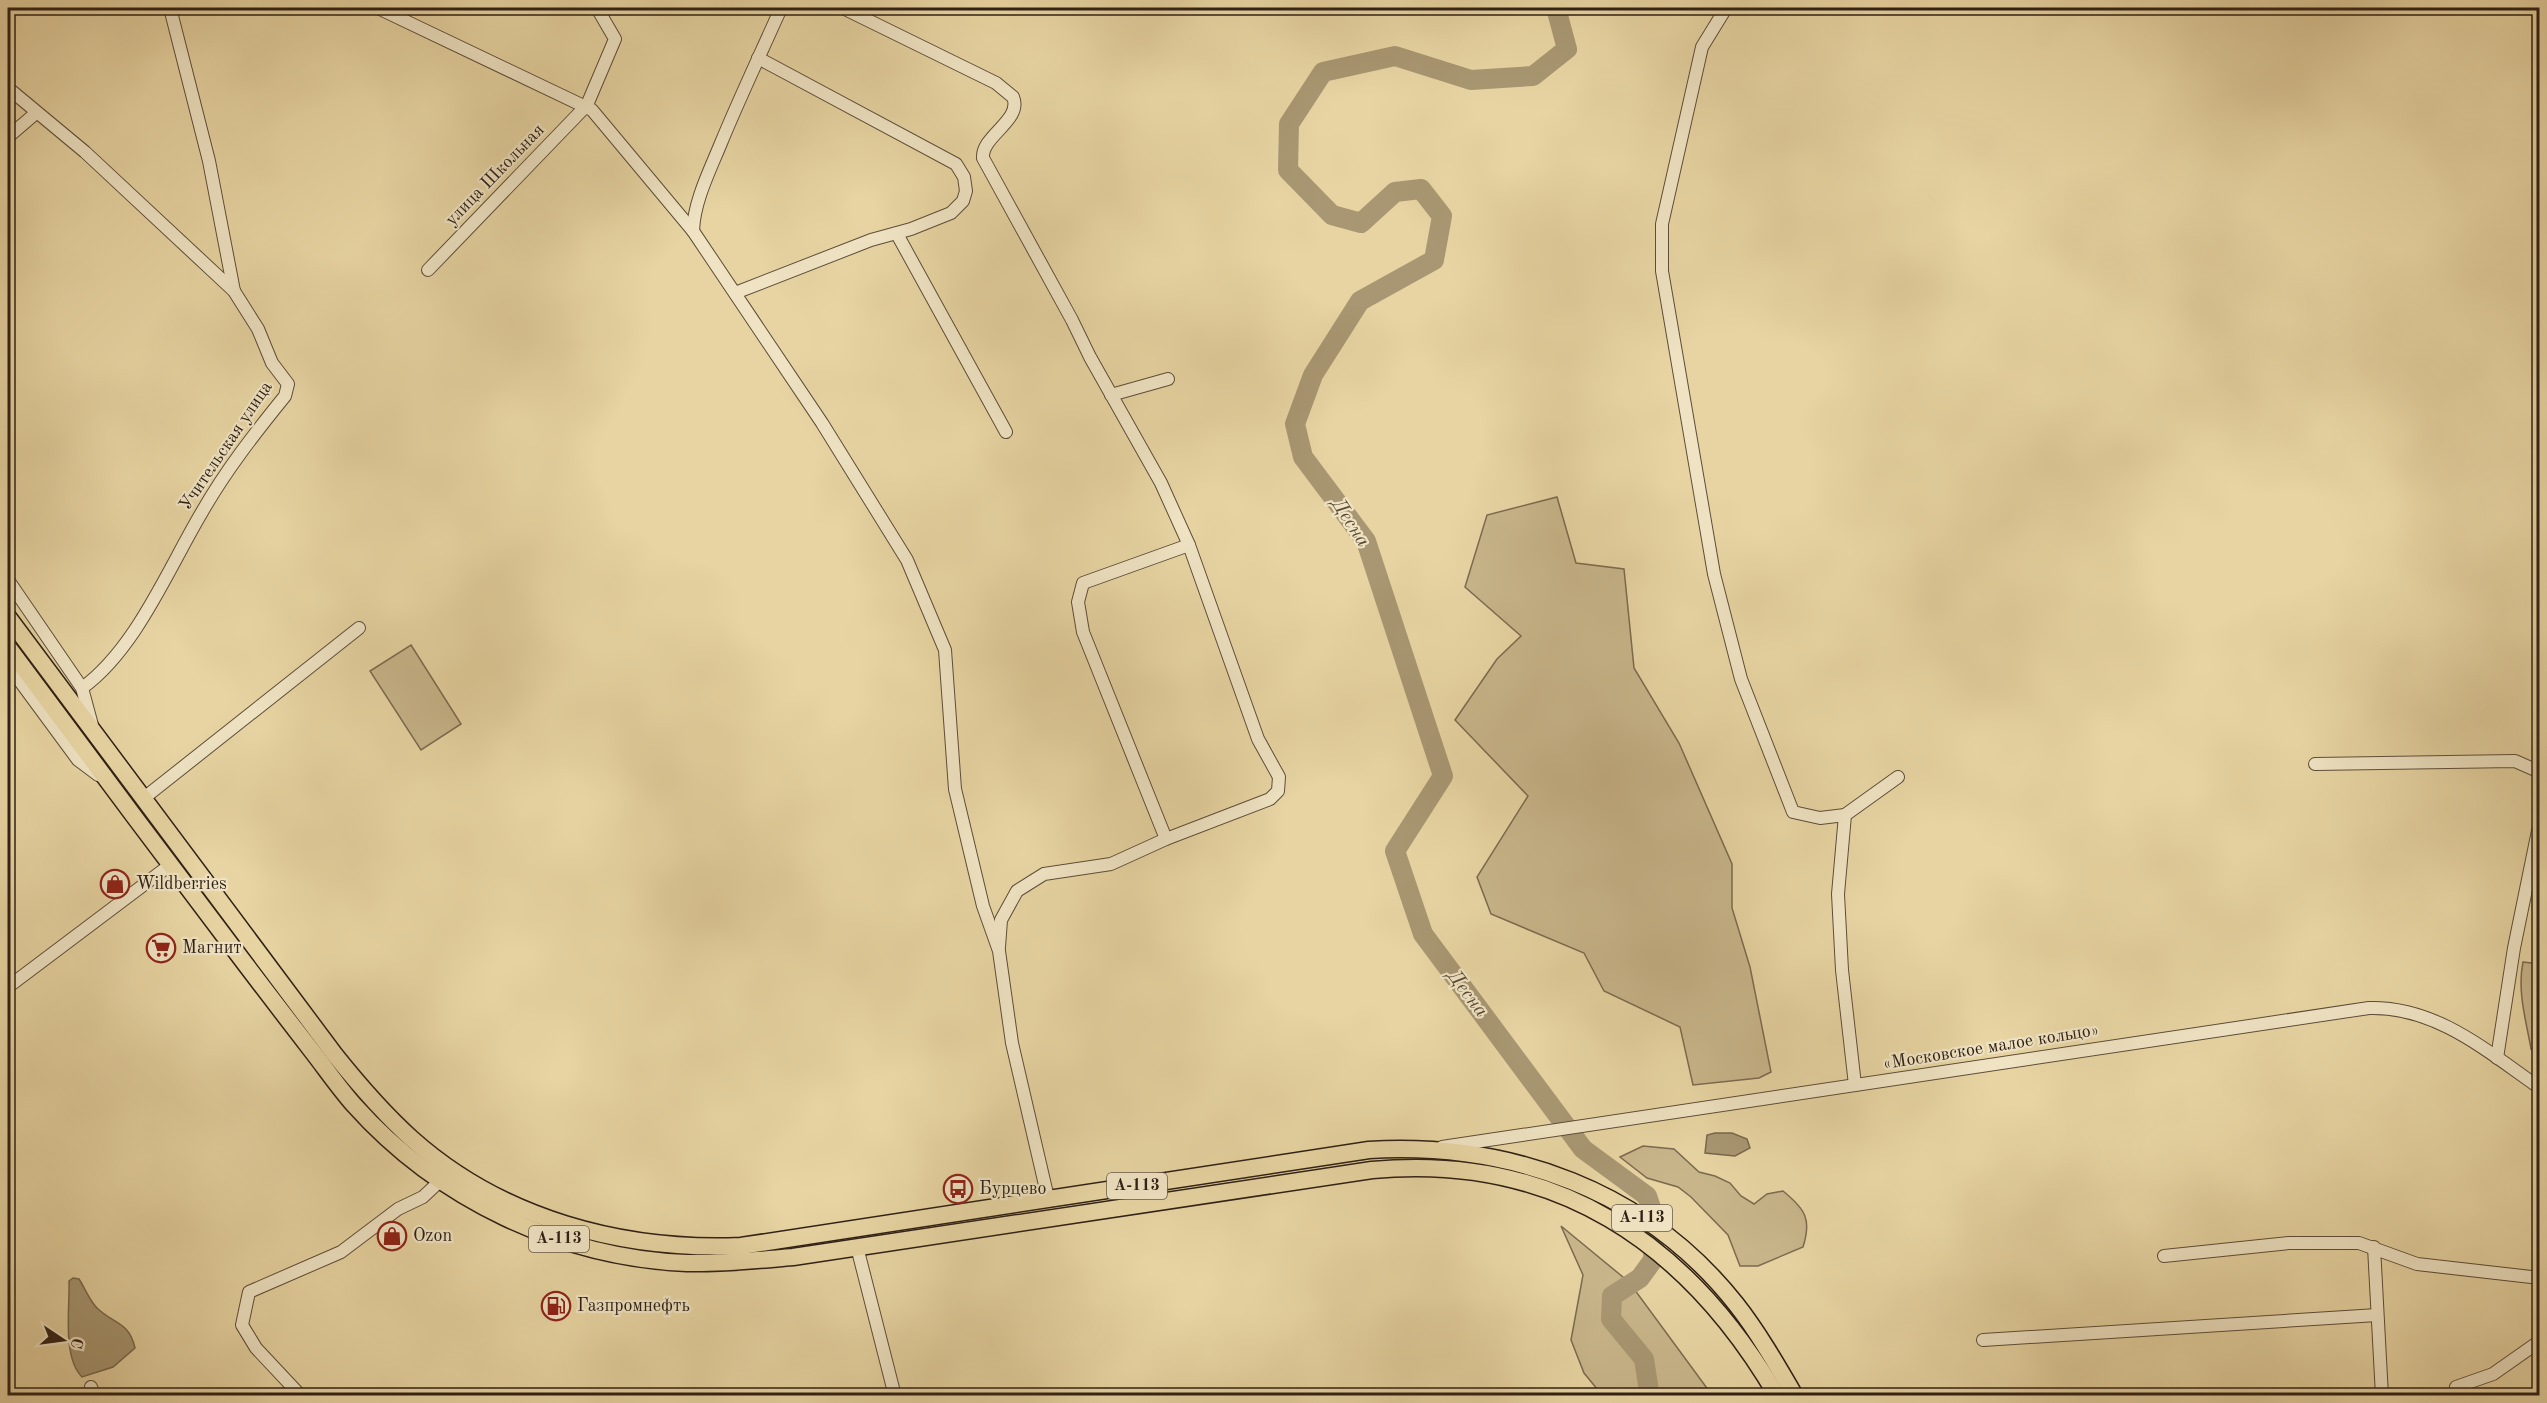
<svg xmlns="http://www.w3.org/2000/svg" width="2547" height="1403" viewBox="0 0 2547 1403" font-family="'Old Standard TT',serif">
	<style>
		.green { fill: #c8b58a; stroke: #7c6a50; stroke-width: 1.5 }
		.water { fill: #a89772; stroke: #78674d; stroke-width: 1.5 }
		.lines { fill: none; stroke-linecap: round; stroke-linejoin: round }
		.stream { stroke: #78674d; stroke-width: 3 }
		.river { stroke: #a89772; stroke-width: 20 }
		.minor-casing { stroke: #5d4d38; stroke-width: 14 }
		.highway-casing { stroke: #2f2015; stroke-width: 19 }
		.minor { stroke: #efe3c3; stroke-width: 12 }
		.highway { stroke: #e7d4a2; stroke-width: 16 }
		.labels { text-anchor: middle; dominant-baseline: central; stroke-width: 4.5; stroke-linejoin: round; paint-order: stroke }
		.shield { fill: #efe3c3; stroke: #695a49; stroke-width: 1.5 }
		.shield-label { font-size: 16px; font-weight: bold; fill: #2f2015 }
		.street-label { font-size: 18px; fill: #2f2015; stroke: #efe3c3 }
		.poi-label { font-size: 18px; fill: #2f2015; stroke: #efe3c3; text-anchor: start }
		.water-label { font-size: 20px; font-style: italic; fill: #594a36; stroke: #efe3c3 }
	</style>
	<rect width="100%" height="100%" fill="#e7d4a2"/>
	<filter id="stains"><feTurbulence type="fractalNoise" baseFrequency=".00333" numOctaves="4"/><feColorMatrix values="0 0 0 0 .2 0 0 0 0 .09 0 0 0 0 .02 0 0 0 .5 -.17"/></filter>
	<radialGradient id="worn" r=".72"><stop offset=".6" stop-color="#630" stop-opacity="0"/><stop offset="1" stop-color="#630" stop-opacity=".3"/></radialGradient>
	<!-- green -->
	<g class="green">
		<polygon points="1557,497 1576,563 1624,569 1634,668 1679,743 1732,864 1732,908 1750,967 1771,1072 1759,1078 1693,1085 1680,1027 1604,991 1584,953 1491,914 1477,877 1528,796 1455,720 1497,659 1521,636 1465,587 1487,515"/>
		<polygon points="411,645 461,724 421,750 370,671"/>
		<path d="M2523 962 2539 964V1055L2531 1049C2526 1020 2517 991 2523 962Z"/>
		<path d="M1643 1146 1674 1149 1699 1172 1715 1176 1730 1183 1741 1196 1754 1204 1767 1194 1783 1191C1805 1209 1812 1219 1803 1247L1758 1266H1740L1728 1235 1691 1197 1678 1187 1647 1178 1620 1157Z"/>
		<polygon points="1561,1226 1629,1282 1712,1395 1602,1395 1584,1373 1571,1340 1583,1275"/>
	</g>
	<!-- water -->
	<g class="water">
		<polygon points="1715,1133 1732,1133 1747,1139 1750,1148 1735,1156 1705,1153 1707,1135"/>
		<path d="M73 1278 79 1279C85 1288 89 1300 97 1308 113 1324 129 1321 135 1348L113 1367 82 1377C62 1357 70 1307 69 1281Z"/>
	</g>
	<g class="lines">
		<!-- stream -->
		<polyline class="stream" points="1649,1391 1659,1396"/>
		<!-- river -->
		<polyline class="river" points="1556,8 1567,49 1533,76 1471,80 1395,56 1323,72 1289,124 1288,170 1332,215 1361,223 1395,192 1421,189 1442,216 1434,260 1360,301 1313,375 1295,424 1303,457 1366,541 1443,776 1395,851 1423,934 1583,1149 1647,1196 1655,1220 1653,1260 1640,1278 1612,1296 1611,1319 1644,1359 1649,1391 1645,1396"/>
		<!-- minor casing -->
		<g class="minor-casing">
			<g id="minor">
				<polyline points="170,8 209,161 234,291"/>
				<polyline points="378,8 592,110 693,231 822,423 907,560 945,650 955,789 983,906 999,951 1012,1043 1048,1198"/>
				<path d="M843 8 996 83 1013 97C1023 120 981 136 983 158L1072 320 1090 357 1161 483 1189 545 1258 739 1279 777 1278 791 1270 799 1166 839 1111 864 1044 874 1017 891 1001 920 999 947"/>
				<polyline points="1726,8 1702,47 1662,224 1662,271 1714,574 1741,679 1793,812 1820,818 1845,815"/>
				<path d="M8 88 85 152 234 291 258 329 272 363 288 384 285 396C255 433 226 470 202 512 168 569 136 649 82 688"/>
				<polyline points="8,137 36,113"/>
				<path d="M693 231C694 201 710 170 721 143 740 97 761 53 781 8"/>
				<polyline points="897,234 1006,432"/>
				<polyline points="428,270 587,105 615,39 597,8"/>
				<polyline points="735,293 871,240 911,229 951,213 963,201 966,191 964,177 956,164 758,58"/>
				<polyline points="1111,395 1168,379"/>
				<polyline points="8,580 82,688 92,725"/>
				<polyline points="8,665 78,760 98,775"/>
				<polyline points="2315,764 2515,761 2540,772"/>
				<polyline points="144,798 359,628"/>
				<polyline points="1166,839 1083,632 1078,602 1083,583 1189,545"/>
				<polyline points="8,987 170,865"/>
				<polyline points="2497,1058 2514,948 2540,821"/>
				<polyline points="1855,1085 1842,970 1838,894 1845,815 1898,777"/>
				<path d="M1442 1147 2369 1008C2436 1006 2488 1052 2540 1088"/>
				<polyline points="857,1247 895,1396"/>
				<polyline points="2374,1247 2382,1396"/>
				<polyline points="2164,1256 2289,1243 2359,1243 2417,1264 2540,1278"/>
				<polyline points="1983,1340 2377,1315"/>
				<polyline points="91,1387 94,1396"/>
				<polyline points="2456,1387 2493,1374 2540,1341"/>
				<polyline points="301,1396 256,1348 242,1325 249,1292 341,1252 398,1209 423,1197 440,1181"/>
			</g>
		</g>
		<!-- highway casing -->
		<g class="highway-casing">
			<g id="highway">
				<path d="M8 617 335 1055C359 1085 383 1113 412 1139 502 1219 622 1251 741 1246L1369 1150C1511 1142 1646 1190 1736 1304 1758 1332 1777 1365 1795 1396"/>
				<path d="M8 647C82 747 156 846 231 945 258 981 285 1016 312 1051 326 1069 339 1088 354 1105 438 1199 561 1258 687 1263 722 1264 758 1260 793 1257L1372 1170C1555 1153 1687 1242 1777 1396"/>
			</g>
		</g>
		<!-- minor -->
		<use href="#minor" class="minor"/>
		<!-- highway -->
		<use href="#highway" class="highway"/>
	</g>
	<!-- icons -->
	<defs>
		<g id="shop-ring" transform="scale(1.5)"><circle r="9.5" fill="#efe3c3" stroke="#8f2418" stroke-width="1.5"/><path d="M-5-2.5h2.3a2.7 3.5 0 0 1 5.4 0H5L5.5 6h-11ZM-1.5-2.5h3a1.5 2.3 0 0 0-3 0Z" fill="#8f2418"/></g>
		<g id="supermarket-ring" transform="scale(1.5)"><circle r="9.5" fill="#efe3c3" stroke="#8f2418" stroke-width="1.5"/><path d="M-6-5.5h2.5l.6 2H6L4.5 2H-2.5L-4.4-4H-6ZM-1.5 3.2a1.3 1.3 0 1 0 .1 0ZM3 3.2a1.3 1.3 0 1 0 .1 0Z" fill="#8f2418"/></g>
		<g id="bus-ring" transform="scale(1.5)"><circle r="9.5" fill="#efe3c3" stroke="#8f2418" stroke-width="1.5"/><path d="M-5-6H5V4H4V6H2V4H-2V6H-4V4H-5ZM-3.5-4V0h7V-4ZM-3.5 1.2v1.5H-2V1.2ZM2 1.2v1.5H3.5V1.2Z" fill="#8f2418"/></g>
		<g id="fuel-ring" transform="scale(1.5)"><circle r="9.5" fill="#efe3c3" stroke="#8f2418" stroke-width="1.5"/><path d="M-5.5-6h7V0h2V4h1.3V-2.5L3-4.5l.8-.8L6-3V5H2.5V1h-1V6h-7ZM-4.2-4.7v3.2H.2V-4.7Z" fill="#8f2418"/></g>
	</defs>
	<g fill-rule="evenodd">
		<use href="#shop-ring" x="115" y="884"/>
		<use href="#supermarket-ring" x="161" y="948"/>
		<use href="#bus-ring" x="958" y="1189"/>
		<use href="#shop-ring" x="392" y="1236"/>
		<use href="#fuel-ring" x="556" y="1306"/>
	</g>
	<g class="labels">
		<!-- shield labels -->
		<g class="shield">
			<rect x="1107" y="1173" width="60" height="26" rx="4.5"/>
			<rect x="1612" y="1205" width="60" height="26" rx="4.5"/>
			<rect x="529" y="1226" width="60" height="26" rx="4.5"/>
		</g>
		<g class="shield-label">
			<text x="1137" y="1186">А-113</text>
			<text x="1642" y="1218">А-113</text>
			<text x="559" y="1239">А-113</text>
		</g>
		<!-- street labels -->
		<g class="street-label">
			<text transform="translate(495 175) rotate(-46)">улица Школьная</text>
			<text transform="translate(226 446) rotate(-56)">Учительская улица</text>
			<text transform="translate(1991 1047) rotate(-9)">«Московское малое кольцо»</text>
		</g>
		<!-- poi labels -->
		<g class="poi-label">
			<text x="136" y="884">Wildberries</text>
			<text x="182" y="948">Магнит</text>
			<text x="979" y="1189">Бурцево</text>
			<text x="413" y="1236">Ozon</text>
			<text x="577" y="1306">Газпромнефть</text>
		</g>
		<!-- water labels -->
		<g class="water-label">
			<text transform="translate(1350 523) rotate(57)">Десна</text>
			<text transform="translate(1467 994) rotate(53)">Десна</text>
		</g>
	</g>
	<!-- margin -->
	<rect width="2547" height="1403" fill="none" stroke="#e7d4a2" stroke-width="30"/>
	<rect x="9" y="9" width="2529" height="1385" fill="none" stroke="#2f2015" stroke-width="3"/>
	<rect x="15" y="15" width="2517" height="1373" fill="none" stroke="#2f2015" stroke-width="1.5"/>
	<!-- north arrow -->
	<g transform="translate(63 1340) rotate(103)" stroke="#efe3c3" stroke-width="4.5" paint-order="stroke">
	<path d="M0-4.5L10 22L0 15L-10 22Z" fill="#2f2015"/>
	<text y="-9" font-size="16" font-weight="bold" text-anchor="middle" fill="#2f2015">С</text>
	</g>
	<rect width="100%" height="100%" filter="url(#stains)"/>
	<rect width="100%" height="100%" fill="url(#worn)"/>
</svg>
